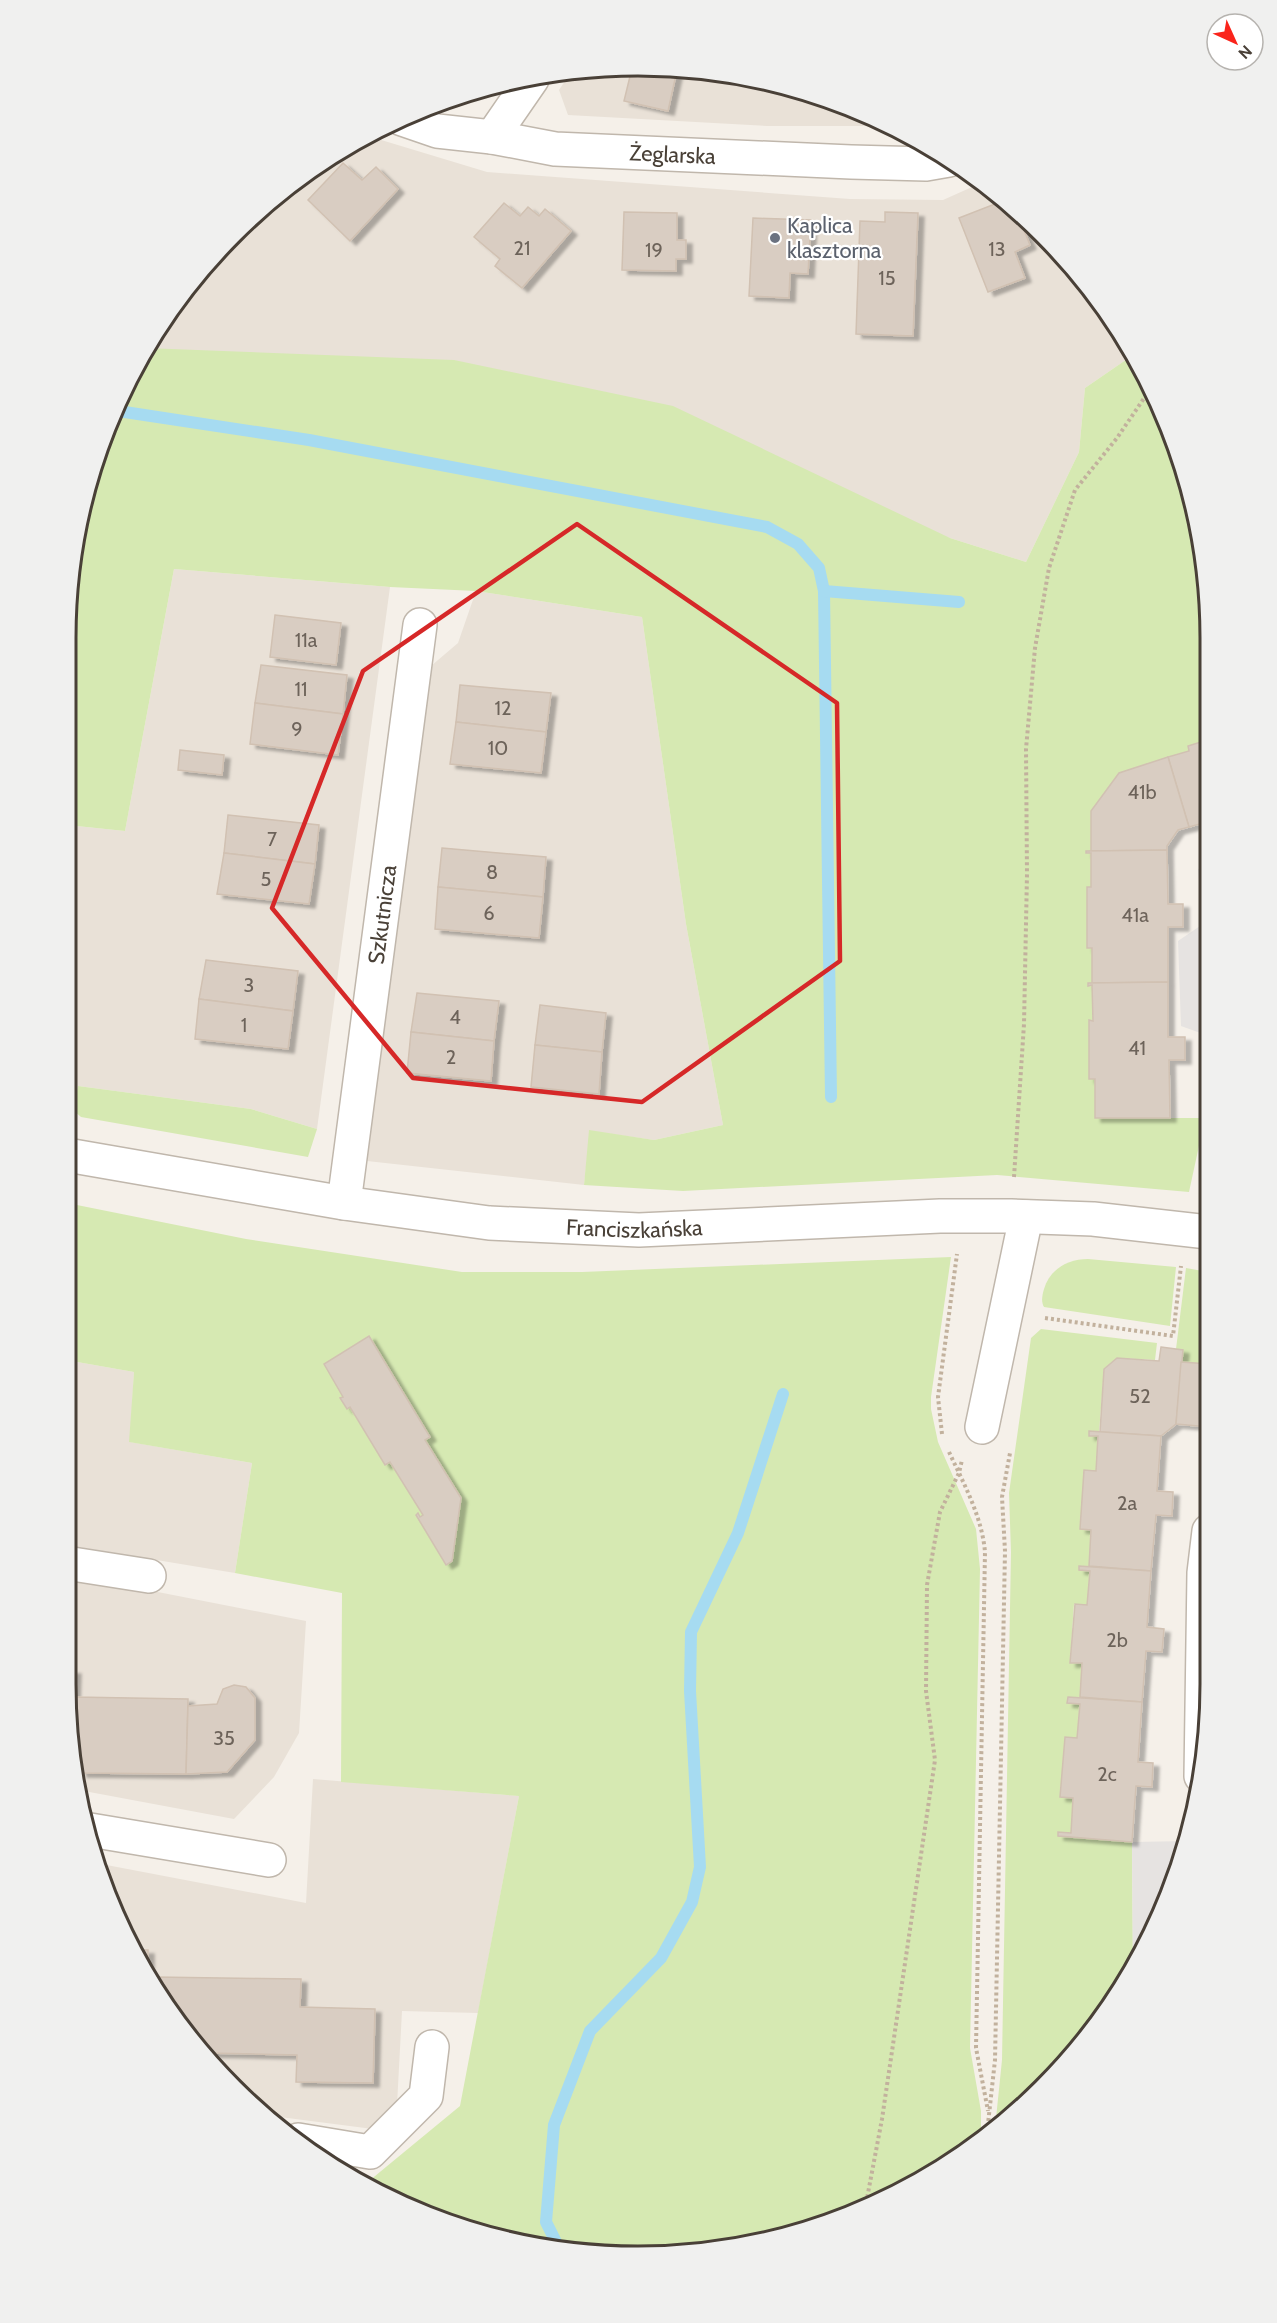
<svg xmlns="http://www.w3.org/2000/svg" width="1277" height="2323" viewBox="0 0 1277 2323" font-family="Cabin,sans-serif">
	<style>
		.residential { fill: #e9e1d7 }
		.green { fill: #d6e9b2 }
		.parking { fill: #e6e3e1 }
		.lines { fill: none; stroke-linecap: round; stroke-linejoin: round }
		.stream { stroke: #a6dbf1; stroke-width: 12 }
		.building { fill: #d9cdc2; stroke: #d1c1b2; stroke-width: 1.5; filter: url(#shadow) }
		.minor-casing { stroke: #c0b7ac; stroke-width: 36 }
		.path { stroke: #c2b19d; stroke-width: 4; stroke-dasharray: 3 3; stroke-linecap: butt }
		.minor { stroke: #fff; stroke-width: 33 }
		.marked { fill: none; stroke: #d62828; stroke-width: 4.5; stroke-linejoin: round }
		.worship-dot { fill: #6b7280; stroke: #fff; stroke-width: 2 }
		.labels { text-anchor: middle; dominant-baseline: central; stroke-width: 4.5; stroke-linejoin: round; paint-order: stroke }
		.number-label { font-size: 20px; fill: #6d635a }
		.street-label { font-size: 22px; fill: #494037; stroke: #fff }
		.worship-label { font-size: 22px; fill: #5b616d; stroke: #fff; text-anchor: start }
		.rim { fill: none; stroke: #494037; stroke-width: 3 }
	</style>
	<defs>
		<filter id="shadow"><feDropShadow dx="6" dy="4" stdDeviation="1.5" flood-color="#0004"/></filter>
	</defs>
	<rect width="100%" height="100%" fill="#f5f0e9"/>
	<!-- residential -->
	<g class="residential">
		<polygon points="601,67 713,71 822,96 888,126 767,126 568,115 559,90 571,72"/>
		<polygon points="368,136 487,172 850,199 943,200 981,183 1016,208 1114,320 1133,355 1085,388 1079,452 1026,562 950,538 145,348 208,261 290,185"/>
		<polygon points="174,569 390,587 317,1129 251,1109 78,1086 73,1110 67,1109 67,825 125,831"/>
		<polygon points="476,591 642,617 686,924 723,1125 654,1140 590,1131 584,1185 367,1161 431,666 458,643"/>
		<polygon points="66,1360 134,1372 130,1442 252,1463 235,1573 66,1545"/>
		<polygon points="66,1574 306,1621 299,1733 274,1777 234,1819 84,1791 66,1684"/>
		<polygon points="313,1779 519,1796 478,2013 402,2011 397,2105 373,2129 272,2116 185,2033 97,1869 96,1863 306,1903"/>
	</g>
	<!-- green -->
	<g class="green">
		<polygon points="145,348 454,360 673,406 950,538 1026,562 1079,452 1085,388 1133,355 1168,420 1206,564 1207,740 1188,746 1189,751 1119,773 1091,811 1091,851 1086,852 1091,853 1091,887 1087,887 1087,948 1092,948 1092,983 1088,983 1088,985 1092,985 1093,1021 1089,1021 1089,1079 1095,1079 1095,1118 1205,1118 1189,1192 997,1175 683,1191 584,1185 589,1130 654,1140 723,1125 686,924 642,617 476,591 390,587 174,569 125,831 67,825 67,601 86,490"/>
		<polygon points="78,1086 251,1109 317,1129 308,1157 81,1117 73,1110"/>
		<polygon points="67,1203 246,1239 462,1272 582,1272 951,1257 931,1397 931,1409 938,1442 976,1529 980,1569 970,2048 981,2111 981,2137 858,2213 676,2256 491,2238 366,2181 369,2181 460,2106 519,1796 341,1782 342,1593 235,1573 252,1463 129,1442 134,1372 66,1360"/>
		<path d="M1088 1259 1176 1267 1170 1326 1044 1307C1041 1302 1042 1296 1044 1289 1050 1269 1068 1259 1088 1259Z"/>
		<polygon points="1186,1268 1208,1272 1209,1364 1181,1362 1176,1349"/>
		<polygon points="1041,1329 1157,1343 1155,1360 1117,1358 1104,1369 1096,1471 1080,1529 1091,1530 1089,1566 1079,1566 1079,1569 1090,1571 1087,1605 1074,1604 1070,1662 1082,1663 1080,1697 1068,1697 1067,1702 1080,1704 1077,1738 1065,1738 1060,1796 1073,1798 1071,1833 1058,1833 1058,1836 1132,1842 1133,1973 1064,2057 1051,2062 1050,2074 1016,2115 995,2128 1002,2060 1011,1552 1009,1493 1031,1338"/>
	</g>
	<!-- parking -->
	<g class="parking">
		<polygon points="1207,866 1208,1060 1206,1035 1181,1026 1178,941 1203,924 1198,869"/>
		<polygon points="1188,1841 1134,1970 1133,1973 1132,1842"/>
	</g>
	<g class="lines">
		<!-- stream -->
		<g class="stream">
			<polyline points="118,411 309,440 767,527 798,544 819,568 824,591 831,1097"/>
			<polyline points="824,591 959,602"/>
			<polyline points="557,2244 546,2222 554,2125 590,2031 661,1958 692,1902 700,1867 690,1691 691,1632 738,1533 783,1394"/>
		</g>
	</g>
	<!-- building -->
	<g class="building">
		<polygon points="632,68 677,70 668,111 624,101"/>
		<polygon points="343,163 362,180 376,167 398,189 350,241 308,200"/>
		<polygon points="1005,200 1015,208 1030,245 1015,252 1025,278 988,292 959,218"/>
		<polygon points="504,203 520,216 528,207 539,216 545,209 571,231 522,288 495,266 500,259 474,237"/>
		<polygon points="624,212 677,213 677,240 686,240 686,259 676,259 676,271 622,270"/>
		<polygon points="885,212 918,213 913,336 856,334 860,221 885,222"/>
		<polygon points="753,218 811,220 808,274 790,273 789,298 749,296"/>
		<polygon points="275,615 341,623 336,665 270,657"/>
		<polygon points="261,665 347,675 343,714 255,703"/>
		<polygon points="460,685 551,693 546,732 456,722"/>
		<polygon points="255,703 343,714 338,755 250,744"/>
		<polygon points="456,722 546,732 541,773 450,764"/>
		<polygon points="1207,740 1207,822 1189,827 1168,757 1189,751 1188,746"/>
		<polygon points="180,750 224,755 222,775 178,770"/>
		<polygon points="1168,757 1189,827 1178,830 1167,846 1167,850 1091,851 1091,811 1119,773"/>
		<polygon points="228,815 319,825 315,864 224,853"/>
		<polygon points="442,848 546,857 543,897 438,887"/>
		<polygon points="1167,850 1168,904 1183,904 1183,927 1168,927 1168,982 1092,983 1092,948 1087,948 1087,887 1091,887 1091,853 1086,853 1086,851"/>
		<polygon points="224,853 315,864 309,904 217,894"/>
		<polygon points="438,887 543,897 539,938 435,929"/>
		<polygon points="206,960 298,971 293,1011 199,999"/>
		<polygon points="1168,982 1168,1037 1185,1037 1185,1060 1169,1060 1170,1118 1095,1118 1095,1079 1089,1079 1089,1020 1093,1021 1092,985 1088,986 1088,983"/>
		<polygon points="417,993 499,1001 494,1041 411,1032"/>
		<polygon points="199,999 293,1011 288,1049 195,1039"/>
		<polygon points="540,1005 606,1013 602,1052 535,1045"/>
		<polygon points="411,1032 494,1041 491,1081 407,1073"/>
		<polygon points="535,1045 602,1052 599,1094 531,1087"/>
		<polygon points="369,1336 430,1437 425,1440 461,1498 452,1561 446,1565 416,1515 418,1513 420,1517 423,1515 390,1462 385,1465 350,1407 347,1409 340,1398 343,1397 324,1364"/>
		<polygon points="1161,1347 1183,1350 1176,1424 1161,1436 1100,1432 1104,1369 1117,1358 1159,1361"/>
		<polygon points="1181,1362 1209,1364 1209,1427 1176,1424"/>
		<polygon points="1089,1431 1161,1436 1157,1491 1173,1492 1172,1516 1156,1515 1151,1571 1089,1566 1091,1530 1080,1529 1084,1470 1096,1471 1098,1436 1089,1436"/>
		<polygon points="1079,1566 1151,1571 1147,1627 1164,1629 1162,1652 1146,1651 1142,1702 1080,1697 1082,1663 1070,1663 1075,1604 1087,1605 1090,1571 1079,1570"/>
		<polygon points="66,1670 75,1670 74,1697 188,1699 186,1774 81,1773 66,1684"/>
		<polygon points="234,1685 246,1687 255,1698 255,1740 227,1772 186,1774 188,1706 217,1704 223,1689"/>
		<polygon points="1068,1697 1142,1702 1138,1762 1153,1763 1152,1787 1136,1786 1132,1842 1058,1836 1058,1832 1071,1833 1073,1798 1060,1797 1065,1737 1077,1738 1080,1704 1067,1703"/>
		<polygon points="140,1950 148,1950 148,1965"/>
		<polygon points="154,1977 301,1979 300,2007 375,2009 373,2083 296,2082 297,2055 205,2053 185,2033"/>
	</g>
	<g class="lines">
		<!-- minor casing -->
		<g class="minor-casing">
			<g id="minor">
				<path id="s1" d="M402 119 437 131 492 137 555 149 851 162 926 164 949 160"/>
				<polyline points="492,137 532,79"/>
				<path id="s2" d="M67 1155 344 1203 489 1223 639 1230 940 1216H1011L1093 1219 1208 1232"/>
				<path id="s3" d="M344 1203 420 625"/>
				<polyline points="982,1427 1026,1217"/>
				<polyline points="66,1563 149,1576"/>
				<polyline points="1201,1776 1204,1573 1209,1531"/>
				<polyline points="90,1830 269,1860"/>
				<polyline points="298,2140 370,2152 426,2096 432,2047"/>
			</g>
		</g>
		<!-- path -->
		<g class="path">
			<polyline points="1014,1177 1024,1024 1027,874 1026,749 1035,648 1049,568 1075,490 1117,438 1151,388"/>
			<polyline points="1045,1318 1173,1336 1181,1266"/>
			<polyline points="942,1434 938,1397 957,1254"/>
			<path d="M949 1452C964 1484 982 1517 985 1552L976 2048 988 2111"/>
			<polyline points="987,2133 995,2060 1005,1551 1002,1497 1010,1453"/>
			<polyline points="865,2209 882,2119 935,1760 926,1691 927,1585 940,1512 959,1473 962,1460"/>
		</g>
		<!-- minor -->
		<use href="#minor" class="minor"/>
	</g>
	<!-- marked area -->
	<path class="marked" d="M577 524 837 703 840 961 642 1102 413 1078 272 908 363 671Z"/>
	<!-- markers -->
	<circle class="worship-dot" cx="775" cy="238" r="6"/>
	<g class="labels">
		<!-- number labels -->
		<g class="number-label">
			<text x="522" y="248">21</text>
			<text x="997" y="249">13</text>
			<text x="654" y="250">19</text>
			<text x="887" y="278">15</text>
			<text x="306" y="640">11a</text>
			<text x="301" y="689">11</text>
			<text x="503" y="708">12</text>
			<text x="297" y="729">9</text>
			<text x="498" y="748">10</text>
			<text x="1142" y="792">41b</text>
			<text x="272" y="839">7</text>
			<text x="492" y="872">8</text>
			<text x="266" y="879">5</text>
			<text x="489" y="913">6</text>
			<text x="1135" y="915">41a</text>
			<text x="249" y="985">3</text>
			<text x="455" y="1017">4</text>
			<text x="244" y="1025">1</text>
			<text x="1137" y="1048">41</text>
			<text x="451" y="1057">2</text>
			<text x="1140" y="1396">52</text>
			<text x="1127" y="1503">2a</text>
			<text x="1117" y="1640">2b</text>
			<text x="224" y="1738">35</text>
			<text x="1107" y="1774">2c</text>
		</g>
		<!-- street labels -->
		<g class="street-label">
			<text stroke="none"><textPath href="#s1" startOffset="274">Żeglarska</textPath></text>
			<text stroke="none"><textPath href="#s3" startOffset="291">Szkutnicza</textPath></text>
			<text stroke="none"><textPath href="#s2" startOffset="573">Franciszkańska</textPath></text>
		</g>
		<!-- worship labels -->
		<g class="worship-label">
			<text x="787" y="225">Kaplica<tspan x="787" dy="25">klasztorna</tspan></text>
		</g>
	</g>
	<!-- crop -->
	<path d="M0 0H1277V2323H0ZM638 76H638A562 562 0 0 1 1200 638V1684A562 562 0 0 1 638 2246H638A562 562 0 0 1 76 1684V638A562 562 0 0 1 638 76Z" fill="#f0f0ef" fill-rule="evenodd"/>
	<path class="rim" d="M638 76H638A562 562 0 0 1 1200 638V1684A562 562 0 0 1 638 2246H638A562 562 0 0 1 76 1684V638A562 562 0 0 1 638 76Z"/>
	<!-- north arrow -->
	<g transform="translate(1235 42) rotate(135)"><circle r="28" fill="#ffffff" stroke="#b6b3af" stroke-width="1.5"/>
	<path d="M0-4.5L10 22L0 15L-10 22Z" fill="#fa241b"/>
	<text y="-9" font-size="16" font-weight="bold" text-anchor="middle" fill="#494037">N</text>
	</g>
</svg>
